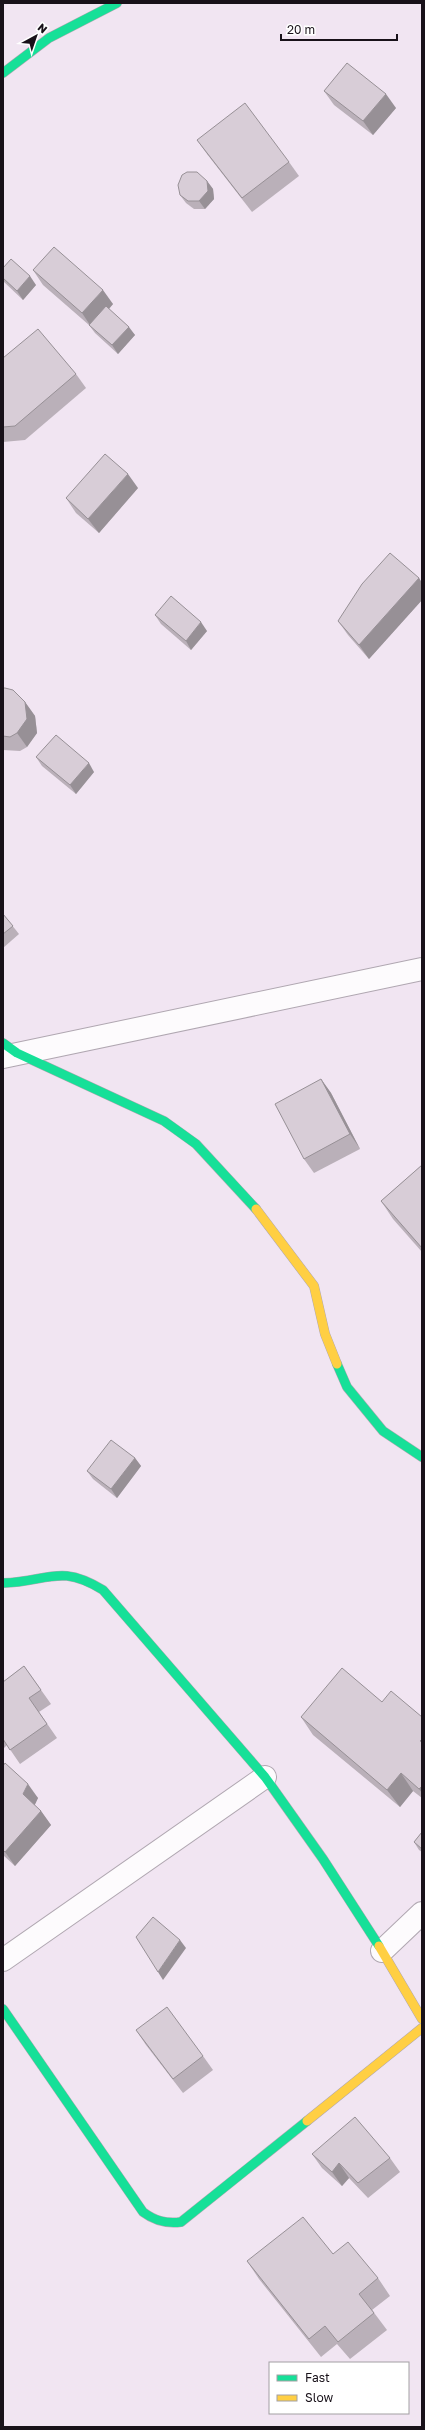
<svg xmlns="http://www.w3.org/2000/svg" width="425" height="2430" viewBox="0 0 425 2430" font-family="'Golos Text',sans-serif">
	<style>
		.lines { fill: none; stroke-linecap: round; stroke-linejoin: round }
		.street-casing { stroke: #b0a7b1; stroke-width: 24 }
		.fast-casing { stroke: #b0a7b1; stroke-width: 10 }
		.slow-casing { stroke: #b0a7b1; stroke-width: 10 }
		.street { stroke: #fdfbfd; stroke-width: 22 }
		.fast { stroke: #16e098; stroke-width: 9 }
		.slow { stroke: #ffcf43; stroke-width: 9 }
		.wall { fill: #bab0b9 }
		.shaded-wall { fill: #979096 }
		.building { fill: #d8cdd7; stroke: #979096 }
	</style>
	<rect width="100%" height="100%" fill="#f1e5f2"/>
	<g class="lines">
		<!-- street casing -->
		<g class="street-casing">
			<g id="street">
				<polyline points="3,1057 422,969"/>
				<polyline points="382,1951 422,1913"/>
				<polyline points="3,1960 265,1777"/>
			</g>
		</g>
		<!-- fast casing -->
		<g class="fast-casing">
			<g id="fast">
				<polyline points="3,73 49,38 117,3"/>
				<polyline points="3,1043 17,1053 164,1121 196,1144 256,1209"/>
				<polyline points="337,1364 347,1387 383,1431 422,1457"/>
				<path d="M3 1583C48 1582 59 1563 103 1590L265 1777 323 1859 379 1946"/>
				<path d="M3 2009 143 2212C155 2221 166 2224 181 2222L307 2121"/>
			</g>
		</g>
		<!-- slow casing -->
		<g class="slow-casing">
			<g id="slow">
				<polyline points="256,1209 314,1286 325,1334 337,1364"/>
				<polyline points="379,1946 422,2019"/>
				<polyline points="307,2121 422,2028"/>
			</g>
		</g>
		<!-- street -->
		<use href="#street" class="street"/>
		<!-- fast -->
		<use href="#fast" class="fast"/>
		<!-- slow -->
		<use href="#slow" class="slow"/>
	</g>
	<!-- wall -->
	<g class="wall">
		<polygon points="324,91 396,108 373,135 334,105"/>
		<polygon points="197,140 289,162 299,176 252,212 207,154"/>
		<polygon points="207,181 213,189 214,199 205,209 194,209 186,203 180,195"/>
		<polygon points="3,268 36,285 23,300 3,281"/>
		<polygon points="33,270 113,304 109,309 135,335 118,354 95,333 89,325 43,285"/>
		<polygon points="3,358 76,374 86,388 25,440 3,442"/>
		<polygon points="138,488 99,533 76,513 66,498"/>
		<polygon points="419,578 422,583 422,600 369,659 348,635 338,621"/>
		<polygon points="155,615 207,631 191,650 161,624"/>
		<polygon points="3,688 25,702 35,716 37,733 27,747 20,751 3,750"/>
		<polygon points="36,757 94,772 76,794 42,766"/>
		<polygon points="3,914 19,934 3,948"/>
		<polygon points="321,1079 331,1093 360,1149 314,1173 304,1159"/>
		<polygon points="422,1165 422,1252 393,1219 381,1201"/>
		<polygon points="135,1458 141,1466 117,1498 93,1479 87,1471"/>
		<polygon points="24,1666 51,1704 39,1712 57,1738 20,1764 7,1745 3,1749 3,1682"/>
		<polygon points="382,1702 422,1717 422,1798 413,1791 400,1807 313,1735 301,1717"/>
		<polygon points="3,1766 38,1798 34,1805 41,1811 51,1825 15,1866 3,1855"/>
		<polygon points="422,1832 422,1852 419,1850 414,1842"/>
		<polygon points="136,2030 203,2056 213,2070 183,2093 146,2045"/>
		<polygon points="312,2154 390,2158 400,2172 368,2198 349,2178 342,2186 322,2168"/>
		<polygon points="247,2261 378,2278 390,2296 372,2310 387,2330 350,2359 337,2344 321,2357 259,2279"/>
	</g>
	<!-- shaded-wall -->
	<g class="shaded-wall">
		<polygon points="386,94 396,108 373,135 363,121"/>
		<polygon points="207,181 213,189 214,199 205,209 199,201"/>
		<polygon points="30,276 36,285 23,300 17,291"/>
		<polygon points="103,290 113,304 92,328 82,313"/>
		<polygon points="129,327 135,335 118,354 112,345"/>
		<polygon points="128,474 138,488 99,533 88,519"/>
		<polygon points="419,578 422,583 422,600 369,659 359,645"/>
		<polygon points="201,622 207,631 191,650 186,641"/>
		<polygon points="25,702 35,716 37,733 27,747 17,733"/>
		<polygon points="89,763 94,772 76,794 70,785"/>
		<polygon points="321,1079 331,1093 360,1149 350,1134"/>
		<polygon points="135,1458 141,1466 117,1498 111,1489"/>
		<polygon points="401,1773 413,1791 400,1807 387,1790"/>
		<polygon points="28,1784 38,1798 33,1809 23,1794"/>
		<polygon points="422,1786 422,1793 419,1789"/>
		<polygon points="41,1811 51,1825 15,1866 5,1852"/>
		<polygon points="180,1940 186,1948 163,1980 158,1972"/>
		<polygon points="339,2163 349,2178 342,2186 332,2172"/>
	</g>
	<!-- building -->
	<g class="building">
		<polygon points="347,63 386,94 363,121 324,91"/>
		<polygon points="245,103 289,162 242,198 197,140"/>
		<polygon points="187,172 197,172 207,181 208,191 199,201 188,201 180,195 178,185 182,175"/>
		<polygon points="54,247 103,290 82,313 33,270"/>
		<polygon points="11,259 30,276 17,291 3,278 3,268"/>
		<polygon points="106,306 129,327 112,345 89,325"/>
		<polygon points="38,329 76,374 15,426 3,427 3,358"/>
		<polygon points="105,454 128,474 88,519 66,498"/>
		<polygon points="390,553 419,578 359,645 338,621 362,584"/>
		<polygon points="171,596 201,622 186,641 155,615"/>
		<polygon points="3,688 5,688 13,690 25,702 27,719 17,733 10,737 3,736"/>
		<polygon points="56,735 89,763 70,785 36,757"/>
		<polygon points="3,914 13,926 3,934"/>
		<polygon points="321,1079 350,1134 304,1159 275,1104"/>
		<polygon points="422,1165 422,1248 381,1201"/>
		<polygon points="111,1440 135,1458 111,1489 87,1471"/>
		<polygon points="24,1666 41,1690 29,1698 47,1724 10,1750 3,1739 3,1682"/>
		<polygon points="342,1668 382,1702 391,1691 422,1717 422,1739 420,1741 422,1742 422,1786 419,1789 401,1773 387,1790 301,1717"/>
		<polygon points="5,1763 28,1784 23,1794 41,1811 5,1852 3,1850 3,1766"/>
		<polygon points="422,1832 422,1849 414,1842"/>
		<polygon points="153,1917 180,1940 158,1972 136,1937"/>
		<polygon points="167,2007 203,2056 173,2079 136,2030"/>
		<polygon points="355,2117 390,2158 358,2183 339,2163 332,2172 312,2154"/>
		<polygon points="303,2217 333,2254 348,2242 378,2278 359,2294 374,2313 338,2342 325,2326 309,2339 247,2261"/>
	</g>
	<!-- border -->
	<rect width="425" height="2430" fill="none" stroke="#181119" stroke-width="8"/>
	<!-- legend -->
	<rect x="269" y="2362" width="140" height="52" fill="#ffffff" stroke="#a3a0a3"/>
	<rect x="277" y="2375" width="20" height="6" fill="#16e098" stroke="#a3a0a3"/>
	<text x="305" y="2382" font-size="12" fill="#181119">Fast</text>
	<rect x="277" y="2395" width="20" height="6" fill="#ffcf43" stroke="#a3a0a3"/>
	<text x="305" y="2402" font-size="12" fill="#181119">Slow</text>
	<!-- north arrow -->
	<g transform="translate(36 36) rotate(40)" stroke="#ffffff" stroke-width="3" paint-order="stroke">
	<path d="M0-3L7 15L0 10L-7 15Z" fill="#181119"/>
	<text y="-6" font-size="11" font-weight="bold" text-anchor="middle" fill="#181119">N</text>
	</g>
	<!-- scale -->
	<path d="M281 34v6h116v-6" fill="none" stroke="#181119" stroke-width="2"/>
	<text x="287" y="34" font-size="12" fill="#181119" stroke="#ffffff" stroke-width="3" paint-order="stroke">20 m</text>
</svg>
